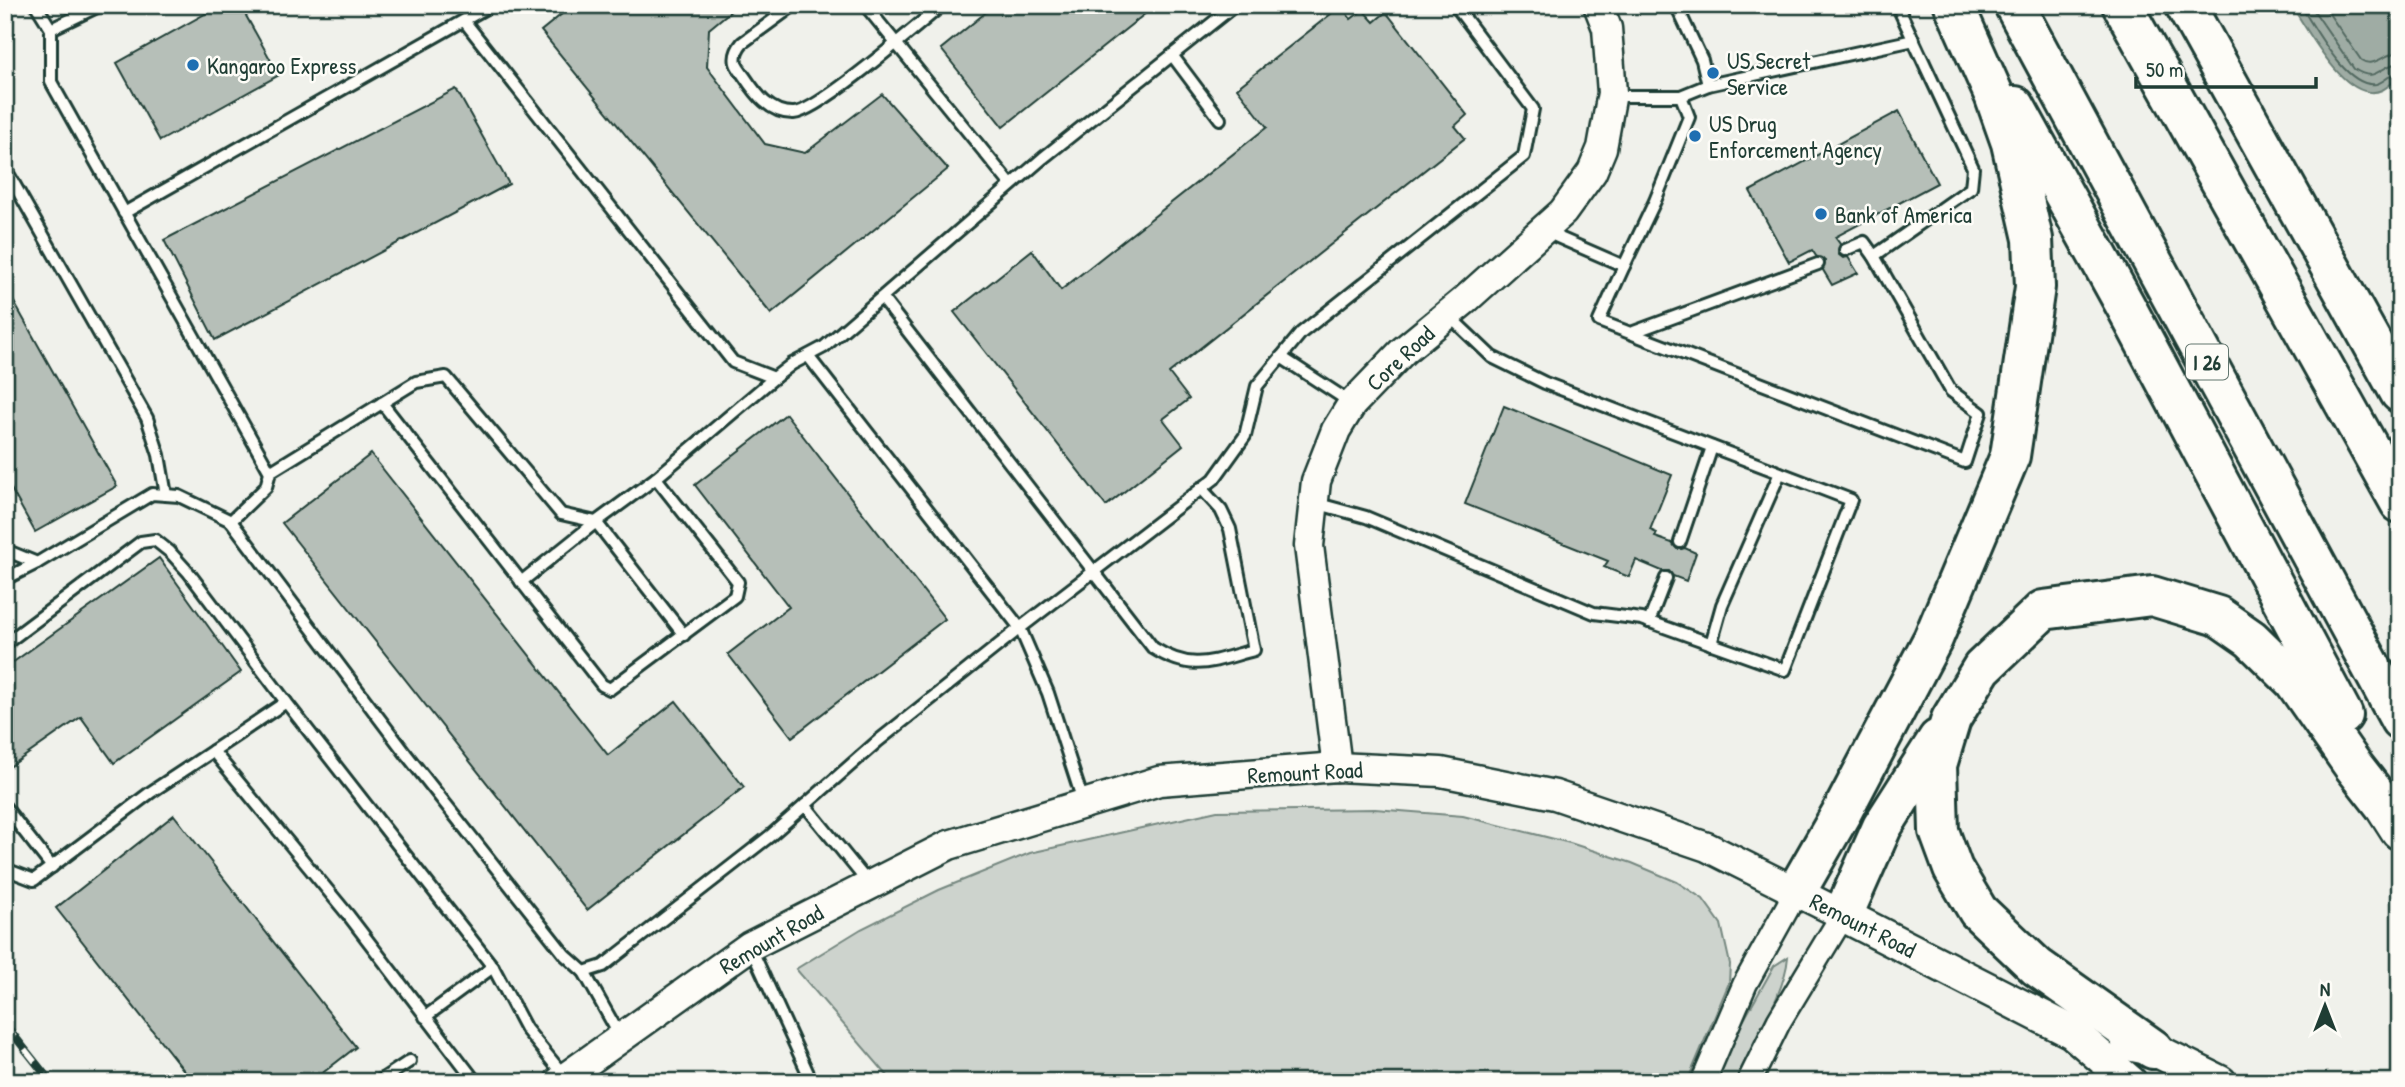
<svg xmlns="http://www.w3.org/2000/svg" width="2405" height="1087" viewBox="0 0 2405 1087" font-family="'Patrick Hand',sans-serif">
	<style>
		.green { fill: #cdd3cd; stroke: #768880; stroke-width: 2 }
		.water { fill: #9faca4; stroke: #6c8077; stroke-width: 2 }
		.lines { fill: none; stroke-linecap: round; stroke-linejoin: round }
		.shore { stroke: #526961; stroke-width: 2 }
		.building { fill: #b6bfb8; stroke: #1f3d34; stroke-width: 2 }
		.service-casing { stroke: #1f3d34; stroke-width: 16 }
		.minor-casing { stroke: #1f3d34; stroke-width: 28 }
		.tertiary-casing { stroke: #1f3d34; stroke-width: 33 }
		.secondary-casing { stroke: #1f3d34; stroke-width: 37 }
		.motorway-casing { stroke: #1f3d34; stroke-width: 44 }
		.service { stroke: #fdfcf7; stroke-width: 10 }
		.minor { stroke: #fdfcf7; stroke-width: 23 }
		.tertiary { stroke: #fdfcf7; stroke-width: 28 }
		.secondary { stroke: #fdfcf7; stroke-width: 32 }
		.motorway { stroke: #fdfcf7; stroke-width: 38 }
		.rail-casing { stroke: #1f3d34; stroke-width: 8 }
		.rail { stroke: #fdfcf7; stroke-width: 5; stroke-dasharray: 16; stroke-linecap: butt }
		.poi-dot { fill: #1f6fb2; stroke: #fdfcf7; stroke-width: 2.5 }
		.labels { text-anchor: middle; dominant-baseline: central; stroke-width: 5; stroke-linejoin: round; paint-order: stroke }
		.shield { fill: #fdfcf7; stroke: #62766e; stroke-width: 2 }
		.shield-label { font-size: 21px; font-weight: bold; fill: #1f3d34 }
		.poi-label { font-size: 23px; fill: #1f3d34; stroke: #fdfcf7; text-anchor: start }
		.street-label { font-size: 23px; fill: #1f3d34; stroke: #fdfcf7 }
	</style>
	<rect width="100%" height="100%" fill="#f0f1eb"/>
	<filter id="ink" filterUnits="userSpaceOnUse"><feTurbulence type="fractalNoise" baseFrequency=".0143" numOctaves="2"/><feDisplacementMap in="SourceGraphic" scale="14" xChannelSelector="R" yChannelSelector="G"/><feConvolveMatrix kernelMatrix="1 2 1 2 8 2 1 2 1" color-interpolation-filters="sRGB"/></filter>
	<g filter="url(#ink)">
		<!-- green -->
		<g class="green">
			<polygon points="1375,809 1463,816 1570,843 1632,863 1677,882 1703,899 1721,924 1730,964 1729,983 1687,1082 893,1082 796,969 861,929 939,890 1030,853 1217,811"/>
			<path d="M1788 957C1785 994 1752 1044 1737 1082H1716L1741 1025 1774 966Z"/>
		</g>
		<!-- water -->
		<path class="water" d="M2291 5H2400V77C2394 81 2388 87 2382 90 2346 106 2308 29 2291 5Z"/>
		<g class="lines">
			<!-- shore -->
			<g class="shore">
				<path d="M2300 5C2315 27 2346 89 2376 84 2385 82 2390 73 2400 72"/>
				<path d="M2310 5 2354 69C2378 84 2378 65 2400 63"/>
				<path d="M2323 5 2361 60C2374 69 2384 53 2400 52"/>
			</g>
		</g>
		<!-- building -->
		<g class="building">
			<polygon points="221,5 240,5 279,75 160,141 117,63"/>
			<polygon points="573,5 738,5 709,29 707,67 765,144 805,153 882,94 948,169 771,314 541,31"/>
			<polygon points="995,5 1156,5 1003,127 941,49"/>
			<polygon points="1341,6 1351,19 1363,10 1374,22 1386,12 1467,115 1455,126 1465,138 1169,373 1189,399 1163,419 1183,445 1106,506 954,312 1032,250 1061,290 1267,127 1237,88"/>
			<polygon points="456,89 509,184 215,340 164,240"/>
			<polygon points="1899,111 1937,183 1835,237 1840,244 1838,254 1843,258 1848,257 1858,273 1832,285 1823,270 1825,261 1816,256 1812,250 1789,262 1750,191"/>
			<polygon points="5,286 117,486 35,532 5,478"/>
			<polygon points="1504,406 1672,475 1650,530 1657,533 1655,537 1672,543 1677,549 1685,548 1696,553 1686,581 1673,576 1669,571 1662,571 1636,560 1629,577 1604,567 1608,561 1465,504"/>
			<polygon points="786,414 945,619 792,737 728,654 789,607 695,485"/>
			<polygon points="371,454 608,755 676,701 744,787 587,910 282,523"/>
			<polygon points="159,558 241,672 114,763 81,717 5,770 5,668"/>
			<polygon points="174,815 356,1047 311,1082 193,1082 56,908"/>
		</g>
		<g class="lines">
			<!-- service casing -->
			<g class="service-casing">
				<g id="service">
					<polyline points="36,5 51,29 51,82 270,472 266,487 231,521"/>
					<path d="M794 5 742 43C738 48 734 55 736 63 737 67 742 73 744 76 756 94 770 114 794 113 818 112 918 25 942 5"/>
					<polyline points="865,5 1011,185"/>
					<polyline points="465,22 733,362 774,378 792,364 824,347 1043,158 1235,5"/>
					<polyline points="51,29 101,5"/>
					<polyline points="1172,55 1220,119"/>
					<polyline points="1708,85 1914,40"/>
					<polyline points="1614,96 1681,96 1708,85 1702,60 1676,5"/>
					<polyline points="5,168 147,418 159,455 166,495"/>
					<polyline points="124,213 491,5"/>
					<polyline points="1546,232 1624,266 1655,201 1689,117 1681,96"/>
					<polyline points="1874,256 1971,188 1973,168 1897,5"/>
					<polyline points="1624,266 1599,321 1965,462 1981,413 1951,391 1874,256 1864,242 1845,250"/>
					<path d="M882 298 1153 648C1193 673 1212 661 1254 650L1230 529 1221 510 1201 488"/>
					<polyline points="1631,333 1818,264"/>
					<polyline points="808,356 1020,628 1048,693 1083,801"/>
					<polyline points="1281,357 1350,402"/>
					<polyline points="382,403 602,685 610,689 735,596 738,582 656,478"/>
					<polyline points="270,472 416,382 446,377 561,514 596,522 656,478 774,378"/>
					<polyline points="1315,503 1366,517 1594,613 1642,619 1785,670 1851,500 1545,383 1492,357 1448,315"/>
					<polyline points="1680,542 1712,447"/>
					<polyline points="5,550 37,563 152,494 179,496 231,521 406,754 565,955 584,972 603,966 770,836 878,741 1020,628 1214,479 1245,436 1257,386 1301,333 1524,156 1533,109 1455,5"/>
					<polyline points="5,579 37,563"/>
					<polyline points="521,582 596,522 684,635"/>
					<polyline points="1649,622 1666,578"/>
					<polyline points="5,644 141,542 155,540 170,552 189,573 286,702 493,967 526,1029 565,1077"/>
					<polyline points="1711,644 1722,605 1780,473"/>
					<polyline points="213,751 286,702"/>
					<polyline points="805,805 869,884"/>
					<polyline points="5,807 52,867"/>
					<polyline points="5,869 34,880 151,792 213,751 349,916 476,1082"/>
					<polyline points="750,946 812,1082"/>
					<polyline points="584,972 620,1036"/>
					<polyline points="425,1017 493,967"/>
					<polyline points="378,1082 410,1061"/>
				</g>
			</g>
			<!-- minor casing -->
			<g class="minor-casing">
				<g id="minor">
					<polyline points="1703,1082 1745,984 1796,892"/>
					<polyline points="1749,1082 1779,1021 1843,915"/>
				</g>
			</g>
			<!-- tertiary casing -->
			<g class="tertiary-casing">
				<g id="tertiary">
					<polyline points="1337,767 1309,546 1316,481 1336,430 1352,404 1403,351 1464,301 1563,212 1592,172 1602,148 1612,93 1607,28 1598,5"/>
					<polyline points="559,1082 750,946 949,845 1159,781 1337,767 1441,772 1555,795 1707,847 1843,915"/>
				</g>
			</g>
			<!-- secondary casing -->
			<g class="secondary-casing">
				<g id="secondary">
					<polyline points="1843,915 2072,1032 2130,1082"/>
					<polyline points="2128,1044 2153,1049 2220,1082"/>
				</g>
			</g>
			<!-- motorway casing -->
			<g class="motorway-casing">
				<g id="motorway">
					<polyline points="2014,5 2400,720"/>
					<polyline points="2122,5 2400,503"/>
					<polyline points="2185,5 2400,393"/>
					<polyline points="2015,106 2125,305 2343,715"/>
					<polyline points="1796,892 1843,810 1933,639 2010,456 2035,287 2033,239 2011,143 1994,95 1954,5"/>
					<polyline points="1843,915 1882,827 1938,739"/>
					<polyline points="2153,1049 2037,967 1978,911 1953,869 1939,831 1937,765 1951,719 1982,668 2043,610 2152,596 2218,616 2251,639 2294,681 2352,764 2384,805 2400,830"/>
				</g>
			</g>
			<!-- service -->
			<use href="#service" class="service"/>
			<!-- minor -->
			<use href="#minor" class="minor"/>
			<!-- tertiary -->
			<use href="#tertiary" class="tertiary"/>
			<!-- secondary -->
			<use href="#secondary" class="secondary"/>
			<!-- motorway -->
			<use href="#motorway" class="motorway"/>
			<!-- rail casing -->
			<g class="rail-casing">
				<polyline id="rail" points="5,1024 51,1082"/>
			</g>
			<!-- rail -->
			<use href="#rail" class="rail"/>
		</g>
	</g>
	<!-- markers -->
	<g class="poi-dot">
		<circle cx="193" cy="65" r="7"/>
		<circle cx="1713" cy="73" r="7"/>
		<circle cx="1695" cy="136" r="7"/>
		<circle cx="1821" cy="214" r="7"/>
	</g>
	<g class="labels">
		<!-- shield labels -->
		<rect class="shield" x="2186" y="344.5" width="42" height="35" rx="5"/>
		<g class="shield-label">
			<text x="2207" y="362">I 26</text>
		</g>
		<!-- poi labels -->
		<g class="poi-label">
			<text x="1727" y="60">US Secret<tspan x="1727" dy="26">Service</tspan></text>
			<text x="207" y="65">Kangaroo Express</text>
			<text x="1709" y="123">US Drug<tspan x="1709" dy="26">Enforcement Agency</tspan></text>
			<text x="1835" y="214">Bank of America</text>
		</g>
		<!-- street labels -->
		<g class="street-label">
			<text transform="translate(1400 358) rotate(-43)">Core Road</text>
			<text transform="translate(1305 772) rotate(-3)">Remount Road</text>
			<text transform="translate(1863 925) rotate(27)">Remount Road</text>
			<text transform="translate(771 939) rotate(-30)">Remount Road</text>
		</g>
	</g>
	<!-- margin -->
	<rect width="2405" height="1087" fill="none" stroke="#fdfcf7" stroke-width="28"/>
	<rect x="14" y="14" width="2377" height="1059" fill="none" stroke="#1f3d34" stroke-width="2.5" filter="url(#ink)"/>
	<!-- north arrow -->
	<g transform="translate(2325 1006)" stroke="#fdfcf7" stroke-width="5" paint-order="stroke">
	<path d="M0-5L12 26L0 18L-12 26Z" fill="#1f3d34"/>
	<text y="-10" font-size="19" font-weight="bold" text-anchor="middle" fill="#1f3d34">N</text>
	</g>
	<!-- scale -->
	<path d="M2136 77v10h180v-10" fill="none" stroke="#1f3d34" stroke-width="3.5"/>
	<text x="2146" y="77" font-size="21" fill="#1f3d34" stroke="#fdfcf7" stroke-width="5" paint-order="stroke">50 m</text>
</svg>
